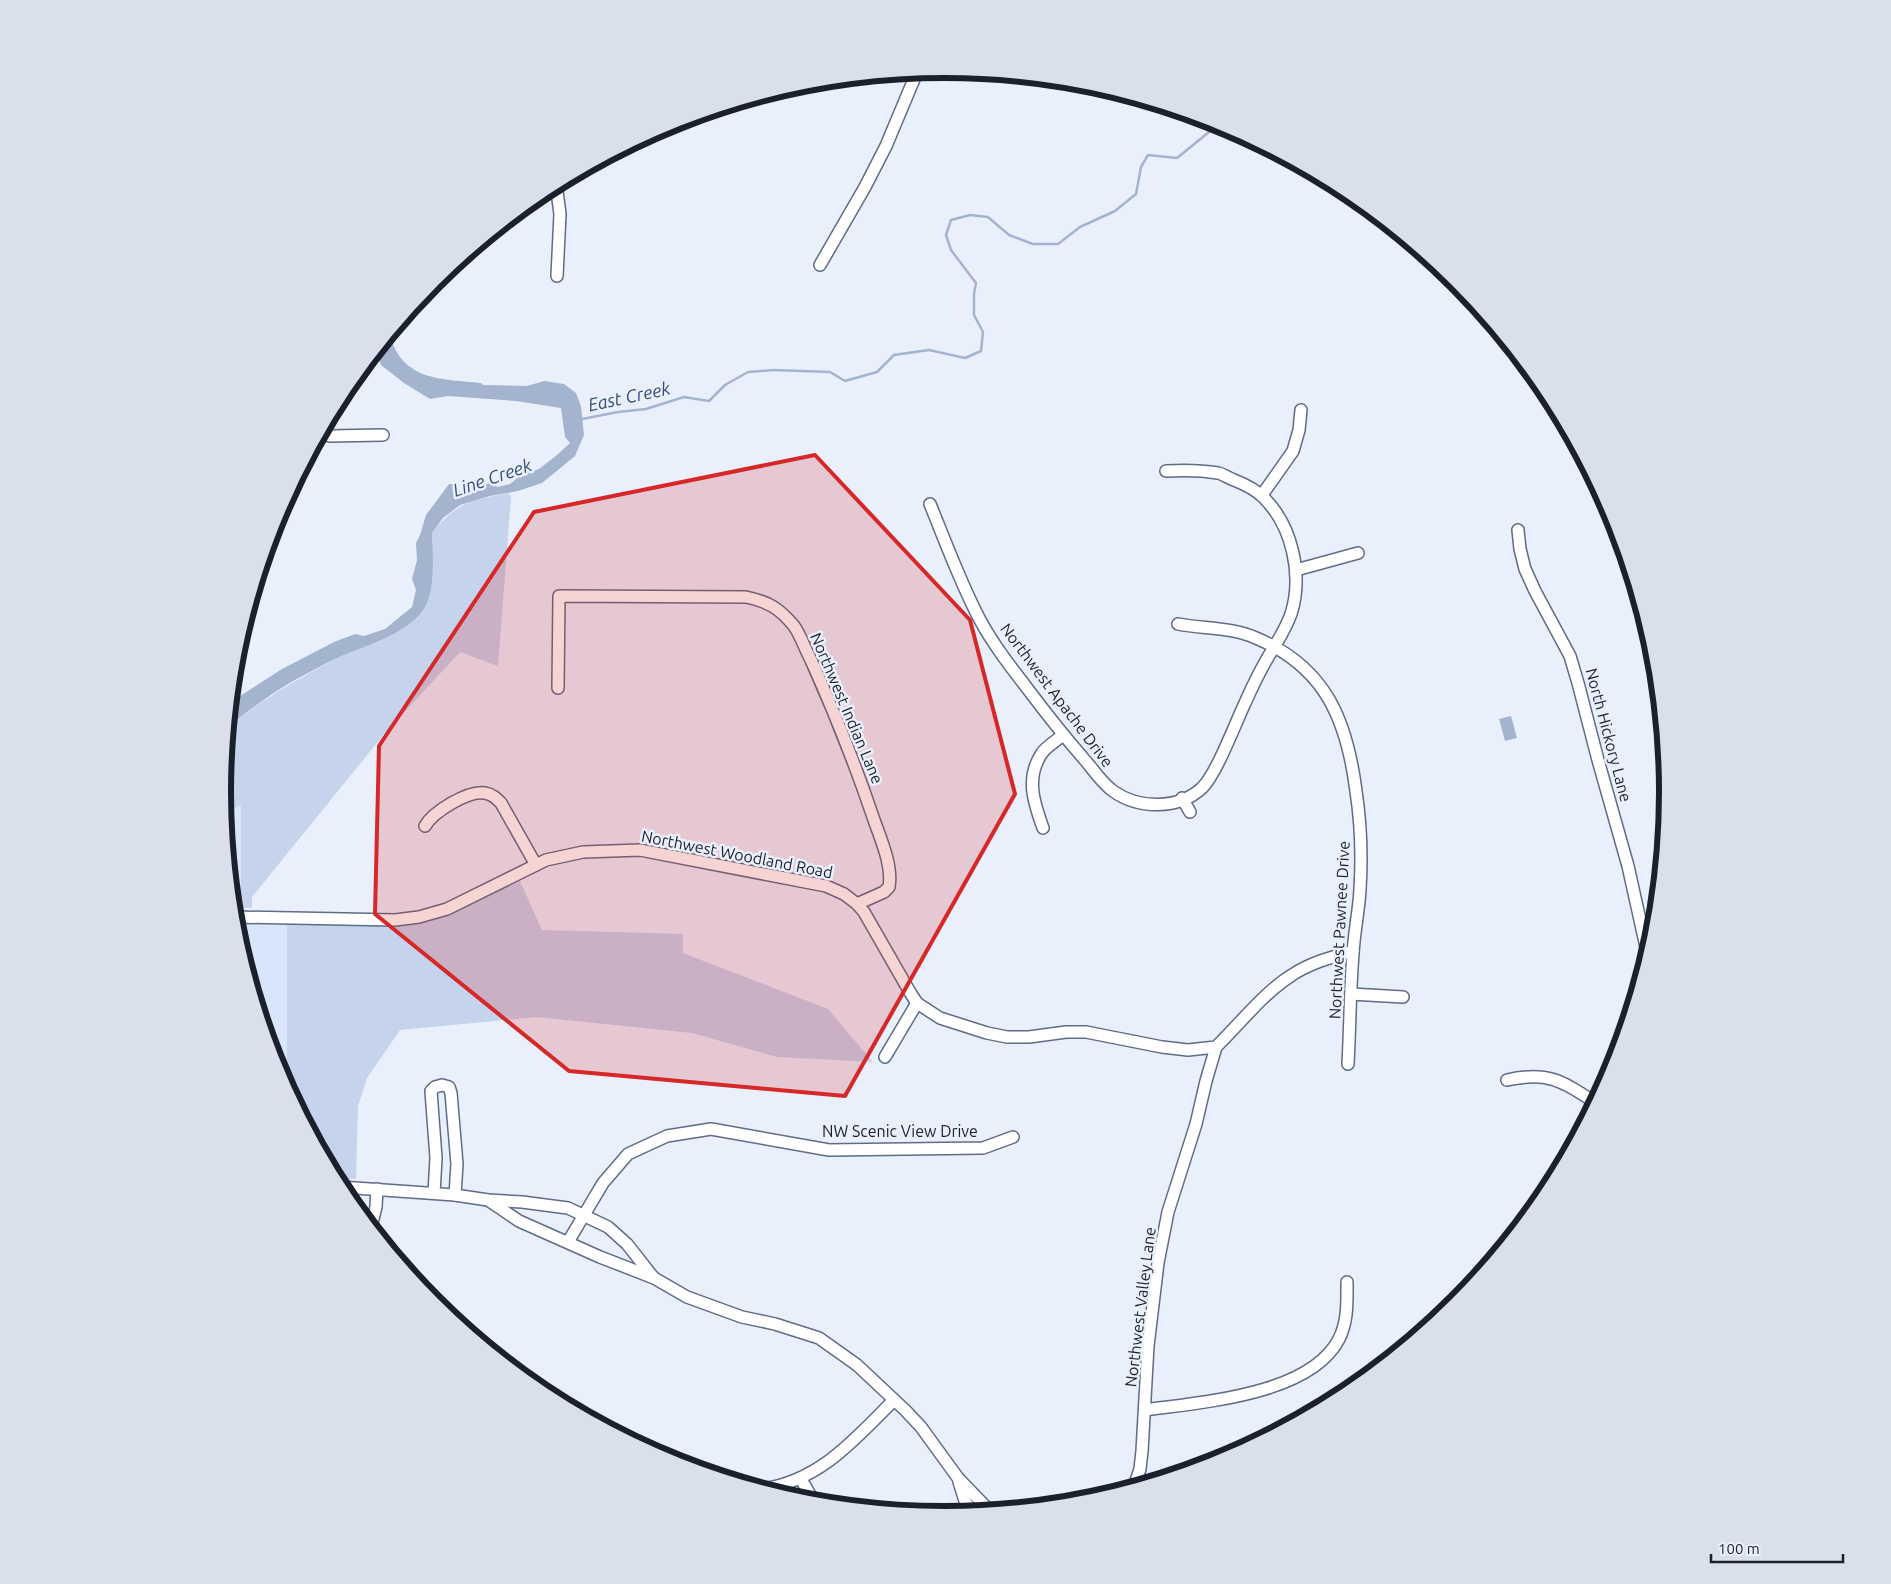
<svg xmlns="http://www.w3.org/2000/svg" width="1891" height="1584" viewBox="0 0 1891 1584" font-family="Ubuntu,sans-serif">
	<style>
		.built { fill: #d9e5fa }
		.green { fill: #c6d3ec }
		.water { fill: #a4b4ce }
		.lines { fill: none; stroke-linecap: round; stroke-linejoin: round }
		.stream { stroke: #a4b4ce; stroke-width: 2.5 }
		.minor-casing { stroke: #5e6c85; stroke-width: 14 }
		.minor { stroke: #fff; stroke-width: 11 }
		.marked { fill: #d62828; fill-opacity: 0.2; stroke: #d62828; stroke-width: 4; stroke-linejoin: round }
		.labels { text-anchor: middle; dominant-baseline: central; stroke-width: 5; stroke-linejoin: round; paint-order: stroke }
		.street-label { font-size: 16px; fill: #1b212c; stroke: #e9f0fc }
		.water-label { font-size: 18px; font-style: italic; fill: #364c74; stroke: #e9f0fc }
		.rim { fill: none; stroke: #1b212c; stroke-width: 6 }
	</style>
	<rect width="100%" height="100%" fill="#e9f0fc"/>
	<!-- built -->
	<g class="built">
		<polygon points="241,806 241,885 233,906 224,810"/>
		<polygon points="235,922 287,923 287,1087 277,1069 236,933"/>
	</g>
	<!-- green -->
	<g class="green">
		<path d="M509 493 511 497 498 666 460 652 385 733 252 897V908L234 907 241 885V806L224 810 222 792 229 727C262 698 300 679 338 657 368 640 397 622 426 604 432 580 434 558 432 533 456 502 473 500 509 493Z"/>
		<path d="M520 881 542 930 683 934V953L828 1009 873 1062 777 1057 692 1033 537 1017 400 1030 367 1078 358 1106 356 1179H336L287 1087V923L411 925C450 917 484 898 520 881Z"/>
	</g>
	<!-- water -->
	<g class="water">
		<path d="M390 334C401 381 442 379 481 383L483 385 527 386 544 381 564 384 576 393 581 406 584 435 575 456 542 483 518 491 490 496 460 505 443 518 432 533C433 552 435 587 426 605 412 633 366 645 339 657 322 665 304 675 288 684 267 697 247 711 229 727L231 702 282 669 334 642 355 634 364 636 385 629 412 607 416 590 412 579 417 560 416 543 420 535 426 515 449 484H456L457 487 454 493 494 482 497 487 510 484 521 475 539 469 557 455 570 443 565 437 561 408 516 401 448 396 430 399 404 383 381 365 376 351Z"/>
		<polygon points="1511,716 1517,738 1505,741 1499,719"/>
	</g>
	<g class="lines">
		<!-- stream -->
		<polyline class="stream" points="582,419 618,412 646,409 684,397 709,401 725,385 748,372 773,370 830,372 845,381 877,372 894,355 929,350 965,358 981,351 983,332 974,315 974,294 976,283 951,250 946,235 951,220 970,215 988,217 1009,235 1033,244 1058,244 1080,227 1115,211 1136,194 1141,167 1148,155 1177,158 1209,132 1233,130"/>
		<!-- minor casing -->
		<g class="minor-casing">
			<g id="minor">
				<polyline points="556,184 560,214 557,276"/>
				<polyline points="820,265 865,187 886,146 917,72"/>
				<polyline points="321,433 330,436 383,435"/>
				<polyline points="1262,495 1293,451 1299,430 1301,410"/>
				<path d="M930 504C946 543 960 582 980 620 993 644 1010 666 1027 688 1045 712 1064 736 1084 759 1093 769 1101 782 1113 791 1138 809 1178 810 1202 788 1217 773 1235 724 1245 703 1253 685 1262 666 1273 649 1280 637 1286 628 1291 614 1303 576 1293 526 1263 497 1255 489 1244 484 1234 480 1228 478 1223 474 1218 473 1200 470 1183 470 1166 471"/>
				<polyline points="1518,530 1520,549 1525,569 1535,591 1570,656 1578,683 1598,760 1628,866 1648,956"/>
				<polyline points="1296,570 1358,553"/>
				<path d="M1178 624C1204 629 1231 627 1256 638 1326 667 1347 721 1356 791 1361 824 1362 857 1360 889 1359 911 1354 932 1353 954 1350 990 1350 1027 1348 1064"/>
				<path d="M558 688 559 596 746 597C769 602 779 608 794 626 801 636 805 649 811 660 834 711 855 764 873 817 880 838 893 865 889 887L884 892 857 904"/>
				<polyline points="1182,798 1190,812"/>
				<path d="M425 826C433 812 468 790 485 793 492 794 496 798 501 803L536 865"/>
				<path d="M1043 828C1034 803 1025 778 1042 753 1047 746 1056 741 1063 735"/>
				<path d="M235 917 395 920 419 917 447 909 546 860 583 852 640 850 826 886 844 894 857 904 864 912 911 994 917 1003 940 1018 987 1033 1007 1037H1029L1066 1032H1086L1162 1047 1188 1050 1216 1047C1241 1023 1262 994 1292 975 1310 963 1332 957 1353 951"/>
				<polyline points="1351,994 1403,997"/>
				<polyline points="885,1057 917,1003"/>
				<path d="M1507 1080C1548 1071 1562 1081 1596 1103"/>
				<polyline points="341,1187 455,1195 488,1200 522,1202 568,1208 608,1227 627,1244 653,1277"/>
				<polyline points="434,1193 436,1158 431,1091 435,1087 442,1085 449,1087 451,1093 457,1164 455,1195"/>
				<polyline points="488,1200 519,1221 600,1257 654,1278 687,1297 742,1317 775,1324 819,1338 857,1365 906,1411 921,1427 958,1478 990,1511"/>
				<polyline points="371,1227 376,1207 377,1189"/>
				<polyline points="568,1242 603,1183 628,1154 667,1136 711,1129 829,1150 983,1148 1013,1137"/>
				<path d="M1145 1410C1202 1402 1310 1395 1339 1339 1348 1321 1347 1302 1347 1282"/>
				<polyline points="801,1479 814,1502"/>
				<polyline points="959,1482 965,1501 973,1512"/>
				<polyline points="1134,1487 1140,1469 1142,1451 1148,1346 1158,1263 1168,1212 1196,1124 1206,1081 1216,1047"/>
				<path d="M762 1489C820 1481 855 1439 894 1400"/>
			</g>
		</g>
		<!-- minor -->
		<use href="#minor" class="minor"/>
	</g>
	<!-- marked area -->
	<path class="marked" d="M815 455 970 620 1015 794 845 1096 569 1071 375 914 379 746 534 512Z"/>
	<g class="labels">
		<!-- street labels -->
		<g class="street-label">
			<text transform="translate(1057 695) rotate(53)">Northwest Apache Drive</text>
			<text transform="translate(847 708) rotate(67)">Northwest Indian Lane</text>
			<text transform="translate(1609 735) rotate(75)">North Hickory Lane</text>
			<text transform="translate(737 854) rotate(11)">Northwest Woodland Road</text>
			<text transform="translate(1339 930) rotate(-87)">Northwest Pawnee Drive</text>
			<text x="900" y="1131">NW Scenic View Drive</text>
			<text transform="translate(1140 1307) rotate(-83)">Northwest Valley Lane</text>
		</g>
		<!-- water labels -->
		<g class="water-label">
			<text transform="translate(629 396) rotate(-12)">East Creek</text>
			<text transform="translate(492 477) rotate(-19)">Line Creek</text>
		</g>
	</g>
	<!-- crop -->
	<path d="M0 0H1891V1584H0ZM231 792a714 714 0 1 1 1428 0a714 714 0 1 1-1428 0Z" fill="#d9dfeb" fill-rule="evenodd"/>
	<path class="rim" d="M231 792a714 714 0 1 1 1428 0a714 714 0 1 1-1428 0Z"/>
	<!-- scale -->
	<path d="M1711 1554v8h132v-8" fill="none" stroke="#1b212c" stroke-width="2.5"/>
	<text x="1718" y="1554" font-size="15" fill="#1b212c" stroke="#e9f0fc" stroke-width="4" paint-order="stroke">100 m</text>
</svg>
